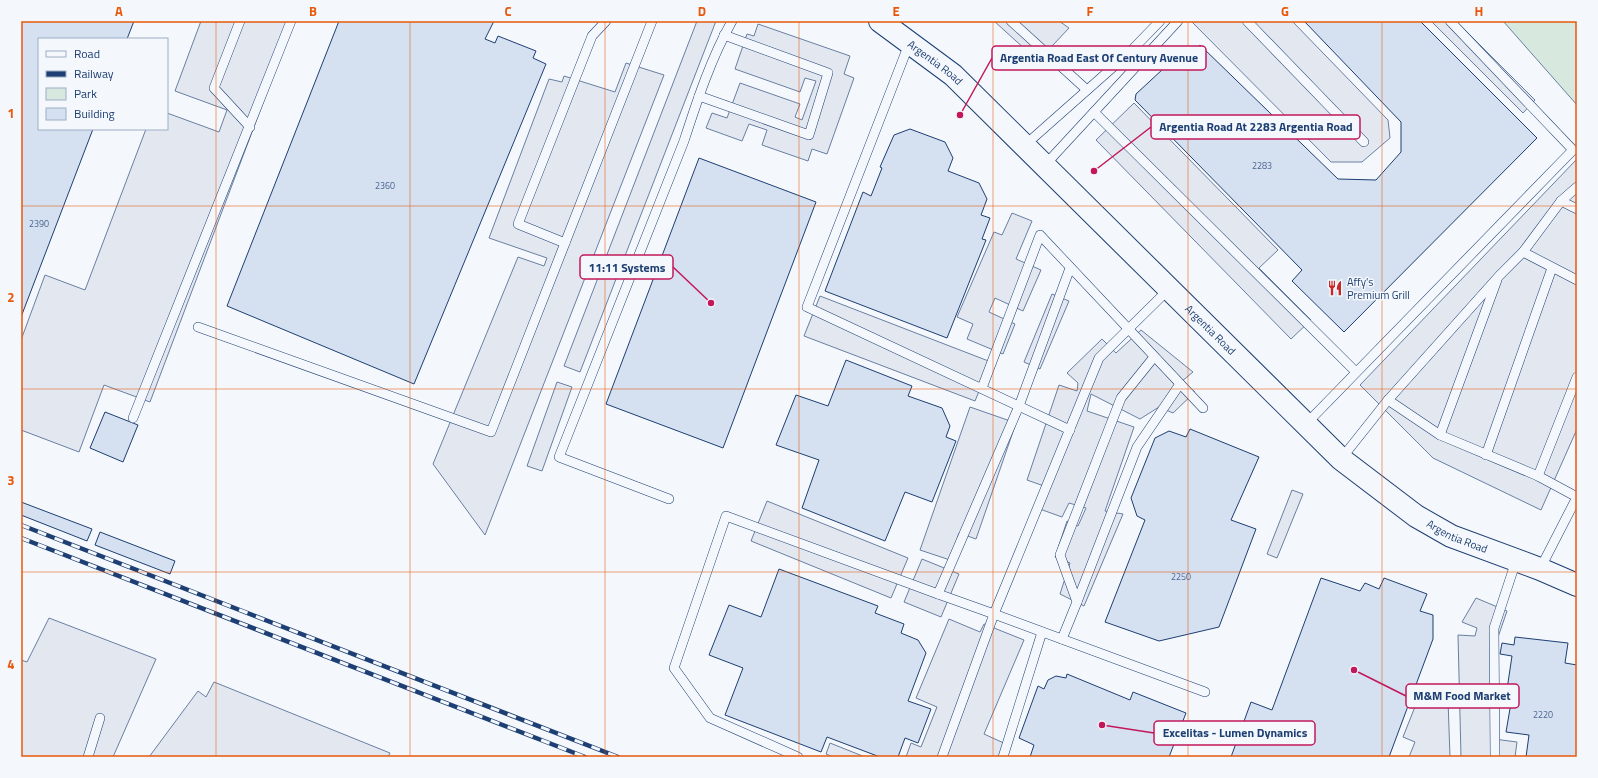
<svg xmlns="http://www.w3.org/2000/svg" width="1598" height="778" viewBox="0 0 1598 778" font-family="'Titillium Web',sans-serif">
	<style>
		.green { fill: #d7e8df; stroke: #687fa3 }
		.parking { fill: #e3e8f0; stroke: #687fa3 }
		.building { fill: #d5e0f0; stroke: #1d3f73 }
		.lines { fill: none; stroke-linecap: round; stroke-linejoin: round }
		.lane-casing { stroke: #1d3f73; stroke-width: 10 }
		.secondary-casing { stroke: #1d3f73; stroke-width: 24 }
		.lane { stroke: #f4f7fb; stroke-width: 9 }
		.secondary { stroke: #f4f7fb; stroke-width: 22 }
		.rail-casing { stroke: #1d3f73; stroke-width: 4.5 }
		.rail { stroke: #f4f7fb; stroke-width: 3; stroke-dasharray: 9; stroke-linecap: butt }
		.grid { fill: none; stroke: #e8590c; stroke-width: 1; stroke-opacity: 0.55 }
		.labels { text-anchor: middle; dominant-baseline: central; stroke-width: 3; stroke-linejoin: round; paint-order: stroke }
		.number-label { font-size: 9px; fill: #4b6792 }
		.street-label { font-size: 11px; fill: #1d3f73; stroke: #f4f7fb }
		.poi-label { font-size: 11px; fill: #1d3f73; stroke: #f4f7fb; text-anchor: start }
		.leader { fill: none; stroke: #c2185b; stroke-width: 1.5 }
		.callout-dot { fill: #c2185b; stroke: #f4f7fb; stroke-width: 1.5 }
		.callout { fill: #f4f7fb; stroke: #c2185b; stroke-width: 1.5 }
		.callout-label { font-size: 12px; text-anchor: middle; font-weight: bold; fill: #1d3f73 }
		.neatline { fill: none; stroke: #e8590c; stroke-width: 1.5 }
		.grid-label { font-size: 13px; text-anchor: middle; font-weight: bold; fill: #e8590c }
	</style>
	<rect width="100%" height="100%" fill="#f4f7fb"/>
	<!-- green -->
	<polygon class="green" points="1503,21 1577,21 1577,105"/>
	<!-- parking -->
	<g class="parking">
		<polygon points="201,21 294,21 150,402 104,385 79,452 21,430 21,340 45,275 85,290 146,129 167,129 167,113 219,132 227,110 175,91"/>
		<polygon points="697,21 716,21 580,372 564,366"/>
		<polygon points="994,21 1059,21 1069,28 1038,61"/>
		<polygon points="1191,21 1292,21 1388,120 1390,138 1362,162 1331,162"/>
		<polygon points="1431,21 1456,21 1535,100 1523,113"/>
		<polygon points="758,24 850,56 844,74 854,78 827,154 812,149 808,161 762,145 767,130 749,124 742,141 706,128 712,113 727,118 740,83 800,104 795,117 802,120 816,81 805,78 800,92 735,69 747,34 754,36"/>
		<polygon points="626,63 664,75 485,535 433,464 518,257 544,266 547,258 489,238 549,79 562,82 564,76 615,92"/>
		<polygon points="1134,103 1278,250 1259,268 1311,320 1291,339 1096,140"/>
		<polygon points="1577,159 1577,429 1541,510 1433,458 1360,385"/>
		<polygon points="1012,213 1032,221 1016,259 1041,270 1023,311 995,298 989,312 1015,324 1003,354 967,339 973,324 957,317 994,232 1002,235"/>
		<polygon points="1052,294 1069,301 1040,369 1024,362"/>
		<polygon points="820,296 991,362 975,401 804,336"/>
		<polygon points="1141,330 1193,372 1181,382 1195,392 1173,413 1159,407 1140,419 1091,394 1087,411 1134,427 1105,511 1123,514 1084,606 1060,594 1070,563 1055,557 1067,521 1078,526 1086,508 1069,503 1062,517 1037,508 1044,486 1027,480 1059,385 1077,391 1078,383 1067,373 1102,339 1116,353"/>
		<polygon points="557,382 572,387 542,471 527,466"/>
		<polygon points="970,407 1016,423 976,539 959,533 950,560 920,550"/>
		<polygon points="1292,490 1303,494 1277,558 1267,554"/>
		<polygon points="767,501 908,558 891,598 751,541"/>
		<polygon points="922,559 959,574 941,617 904,602"/>
		<polygon points="1476,598 1507,611 1496,643 1494,739 1517,742 1515,757 1461,757 1458,635 1475,636 1477,628 1462,622"/>
		<polygon points="49,618 156,659 113,757 21,757 21,660 27,662"/>
		<polygon points="949,619 980,632 984,624 1024,640 984,734 1008,745 1003,757 906,757 911,743 921,747 937,707 916,698"/>
		<polygon points="214,682 390,753 388,757 149,757 198,691 206,697"/>
		<polygon points="1422,689 1448,700 1450,757 1409,757 1415,742 1403,737"/>
		<polygon points="830,743 865,757 833,757 826,754"/>
	</g>
	<!-- building -->
	<g class="building">
		<polygon points="21,21 134,21 127,39 39,39 39,129 93,129 21,317"/>
		<polygon points="339,21 494,21 485,39 495,43 498,36 536,51 533,58 546,64 414,384 227,306"/>
		<polygon points="1304,21 1420,21 1537,138 1344,332 1292,281 1302,270 1135,100 1136,94 1177,56 1183,61 1200,45 1338,179 1376,180 1401,152 1401,122"/>
		<polygon points="910,129 945,142 953,158 948,171 979,183 987,199 981,215 990,218 982,239 986,240 947,338 825,291 863,192 871,196 882,168 880,167 894,135"/>
		<polygon points="699,158 816,202 723,448 606,404"/>
		<polygon points="846,360 912,386 908,396 942,408 950,426 946,437 956,441 932,502 905,492 885,541 802,508 819,460 776,445 796,395 828,406"/>
		<polygon points="105,412 138,425 123,462 90,448"/>
		<polygon points="1190,429 1259,457 1231,520 1256,529 1219,627 1159,641 1105,622 1145,520 1137,516 1131,498 1155,438 1169,431 1186,437"/>
		<polygon points="21,502 92,529 87,541 21,515"/>
		<polygon points="100,532 175,561 170,574 95,545"/>
		<polygon points="779,569 878,606 875,613 904,624 901,633 918,640 926,653 908,701 931,709 918,743 905,738 898,757 880,757 827,737 821,752 725,715 743,668 709,655 729,605 761,617"/>
		<polygon points="1321,578 1360,591 1365,583 1379,589 1384,578 1427,594 1420,611 1433,615 1433,639 1389,757 1231,757 1251,702 1272,710"/>
		<polygon points="1515,637 1568,643 1565,663 1577,665 1577,757 1526,757 1529,735 1506,732 1512,697 1506,696 1512,656 1500,654 1502,643 1514,645"/>
		<polygon points="1067,674 1130,700 1133,692 1186,713 1169,757 1030,757 1034,745 1019,738 1038,686 1044,689 1048,680 1056,676 1066,678"/>
	</g>
	<g class="lines">
		<!-- lane casing -->
		<g class="lane-casing">
			<g id="lane">
				<polyline points="240,21 214,88 250,127"/>
				<polyline points="1011,21 1087,90"/>
				<polyline points="1247,21 1364,142"/>
				<polyline points="909,44 807,307 1070,430"/>
				<polyline points="699,96 809,135 828,73 724,35"/>
				<polyline points="1094,112 1356,372"/>
				<polyline points="1024,146 1129,53 1160,21"/>
				<polyline points="1045,165 1178,21"/>
				<polyline points="1561,201 1577,209"/>
				<polyline points="565,243 518,224 592,36 606,21"/>
				<polyline points="1523,252 1577,280"/>
				<polyline points="1169,289 1099,358 994,614 1205,692"/>
				<polyline points="198,327 491,432 652,21"/>
				<polyline points="982,388 1040,235 1203,408"/>
				<polyline points="1388,400 1440,435 1538,476 1577,497"/>
				<polyline points="133,418 291,21"/>
				<polyline points="1306,424 1573,150 1450,21"/>
				<polyline points="1440,435 1497,280"/>
				<polyline points="1486,455 1552,268"/>
				<polyline points="1341,459 1388,400 1499,276 1523,252 1561,201 1577,187"/>
				<polyline points="1538,476 1577,377"/>
				<path d="M669 499 559 457 684 141C697 101 711 58 732 21"/>
				<polyline points="1540,569 1577,497"/>
				<polyline points="1077,602 1137,447 1180,384"/>
				<polyline points="1062,639 1077,602 1060,555 1121,398 1154,357"/>
				<polyline points="88,757 100,718"/>
				<polyline points="798,757 710,718 674,668 726,516 938,594"/>
				<polyline points="942,757 994,614 938,594 1019,406 1070,268"/>
				<polyline points="1003,757 1042,632"/>
				<polyline points="1495,757 1494,628 1516,561"/>
			</g>
		</g>
		<!-- secondary casing -->
		<g class="secondary-casing">
			<g id="secondary">
				<path id="s1" d="M880 21 953 75 1341 459 1416 516 1451 536 1540 569 1577 585"/>
			</g>
		</g>
		<!-- lane -->
		<use href="#lane" class="lane"/>
		<!-- secondary -->
		<use href="#secondary" class="secondary"/>
		<!-- rail casing -->
		<g class="rail-casing">
			<g id="rail">
				<polyline points="21,525 618,757"/>
				<polyline points="21,538 585,757"/>
			</g>
		</g>
		<!-- rail -->
		<use href="#rail" class="rail"/>
	</g>
	<!-- grid -->
	<path class="grid" d="M216 21V757M410 21V757M605 21V757M799 21V757M993 21V757M1188 21V757M1382 21V757M21 206H1577M21 389H1577M21 572H1577"/>
	<!-- icons -->
	<defs>
		<g id="restaurant-bare" transform="scale(1.2)"><path d="M-5-6h1v4h1v-4h1v4h1v-4h1v5L-1.5 .5V6h-2V.5L-5-1ZM5-6V6H3V1.5H1.5Q1.5-4 5-6Z" fill="#c62828" stroke="#f4f7fb" stroke-width="2.5" paint-order="stroke"/></g>
	</defs>
	<g fill-rule="evenodd">
		<use href="#restaurant-bare" x="1335" y="288"/>
	</g>
	<g class="labels">
		<!-- number labels -->
		<g class="number-label">
			<text x="1262" y="165">2283</text>
			<text x="385" y="185">2360</text>
			<text x="39" y="223">2390</text>
			<text x="1181" y="576">2250</text>
			<text x="1543" y="714">2220</text>
		</g>
		<!-- street labels -->
		<g class="street-label">
			<text stroke="none"><textPath href="#s1" startOffset="69">Argentia Road</textPath></text>
			<text stroke="none"><textPath href="#s1" startOffset="453">Argentia Road</textPath></text>
			<text stroke="none"><textPath href="#s1" startOffset="777">Argentia Road</textPath></text>
		</g>
		<!-- poi labels -->
		<g class="poi-label">
			<text x="1347" y="282">Affy's<tspan x="1347" dy="13">Premium Grill</tspan></text>
		</g>
	</g>
	<!-- callouts -->
	<path class="leader" d="M960 115L992 58M1094 171L1151 127M711 303L673 267M1354 670L1406 696M1102 725L1154 733"/>
	<g class="callout-dot">
		<circle cx="960" cy="115" r="4"/>
		<circle cx="1094" cy="171" r="4"/>
		<circle cx="711" cy="303" r="4"/>
		<circle cx="1354" cy="670" r="4"/>
		<circle cx="1102" cy="725" r="4"/>
	</g>
	<g class="callout">
		<rect x="992" y="46" width="214" height="24" rx="4"/>
		<rect x="1151" y="115" width="209" height="24" rx="4"/>
		<rect x="580" y="255" width="93" height="24" rx="4"/>
		<rect x="1406" y="684" width="113" height="24" rx="4"/>
		<rect x="1154" y="721" width="161" height="24" rx="4"/>
	</g>
	<g class="callout-label">
		<text x="1099" y="62">Argentia Road East Of Century Avenue</text>
		<text x="1256" y="131">Argentia Road At 2283 Argentia Road</text>
		<text x="627" y="272">11:11 Systems</text>
		<text x="1462" y="700">M&amp;M Food Market</text>
		<text x="1235" y="737">Excelitas - Lumen Dynamics</text>
	</g>
	<!-- border -->
	<rect width="1598" height="778" fill="none" stroke="#f4f7fb" stroke-width="44"/>
	<!-- legend -->
	<rect x="38" y="38" width="130" height="92" fill="#f4f7fb" stroke="#9eadc5"/>
	<rect x="46" y="51" width="20" height="6" fill="#f4f7fb" stroke="#9eadc5"/>
	<text x="74" y="58" font-size="12" fill="#1d3f73">Road</text>
	<rect x="46" y="71" width="20" height="6" fill="#1d3f73" stroke="#9eadc5"/>
	<text x="74" y="78" font-size="12" fill="#1d3f73">Railway</text>
	<rect x="46" y="88" width="20" height="12" fill="#d7e8df" stroke="#9eadc5"/>
	<text x="74" y="98" font-size="12" fill="#1d3f73">Park</text>
	<rect x="46" y="108" width="20" height="12" fill="#d5e0f0" stroke="#9eadc5"/>
	<text x="74" y="118" font-size="12" fill="#1d3f73">Building</text>
	<rect x="22" y="22" width="1554" height="734" class="neatline"/>
	<g class="grid-label">
		<text x="119" y="16">A</text>
		<text x="313" y="16">B</text>
		<text x="508" y="16">C</text>
		<text x="702" y="16">D</text>
		<text x="896" y="16">E</text>
		<text x="1090" y="16">F</text>
		<text x="1285" y="16">G</text>
		<text x="1479" y="16">H</text>
		<text x="11" y="118">1</text>
		<text x="11" y="302">2</text>
		<text x="11" y="485">3</text>
		<text x="11" y="669">4</text>
	</g>
</svg>
